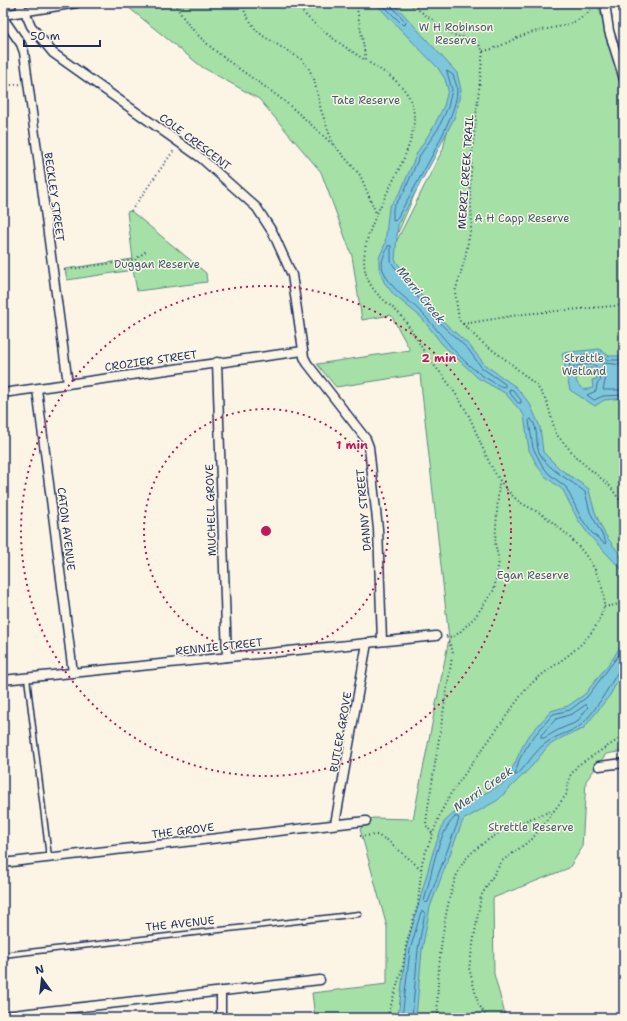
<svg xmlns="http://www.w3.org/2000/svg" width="627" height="1021" viewBox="0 0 627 1021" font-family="'Shantell Sans',sans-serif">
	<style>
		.green { fill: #a5e0a6; stroke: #608882; fill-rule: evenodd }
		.water { fill: #7dc7dd; stroke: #568aaa; fill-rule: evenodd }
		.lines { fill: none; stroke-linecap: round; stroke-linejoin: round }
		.shore { stroke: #426c91; stroke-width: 1 }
		.lane-casing { stroke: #1b2f5e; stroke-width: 7 }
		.street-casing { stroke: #1b2f5e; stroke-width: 11 }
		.path { stroke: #1b2f5e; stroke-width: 2; stroke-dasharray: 1 3; stroke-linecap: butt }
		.lane { stroke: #fcf5e5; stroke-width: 4 }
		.street { stroke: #fcf5e5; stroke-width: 8 }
		.ring { fill: none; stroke: #c2185b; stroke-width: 2; stroke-dasharray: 2 4 }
		.labels { text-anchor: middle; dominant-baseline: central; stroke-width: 3; stroke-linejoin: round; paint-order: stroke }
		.park-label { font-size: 11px; fill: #3e5b70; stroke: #fcf5e5 }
		.street-label { font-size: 11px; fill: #1b2f5e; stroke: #fcf5e5 }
		.water-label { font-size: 12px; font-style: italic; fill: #34557e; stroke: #fcf5e5 }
		.centre { fill: #c2185b; stroke: #fcf5e5; stroke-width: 2 }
		.ring-label { font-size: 12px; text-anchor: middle; font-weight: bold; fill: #c2185b; stroke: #fcf5e5; stroke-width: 3; stroke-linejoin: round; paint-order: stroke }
	</style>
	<rect width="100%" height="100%" fill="#fcf5e5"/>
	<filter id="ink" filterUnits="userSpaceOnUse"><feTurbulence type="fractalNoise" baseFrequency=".025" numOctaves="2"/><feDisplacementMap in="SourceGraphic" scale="8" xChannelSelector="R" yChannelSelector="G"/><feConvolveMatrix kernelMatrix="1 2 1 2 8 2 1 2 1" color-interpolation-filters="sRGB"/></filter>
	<g filter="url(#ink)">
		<!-- green -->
		<g class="green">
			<path d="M123 3H597L624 81V751L606 754 586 781 582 848 569 868 493 898 494 974 506 1018H315L312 993 387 984V927L360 829 372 818 413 819 449 639 420 374 336 387 317 364 410 350 391 315 362 320 352 256 321 172 259 99 202 67ZM454 102 443 149 392 250 391 249Z"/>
			<polygon points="131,211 206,273 207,282 137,291 133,270 67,280 65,269 133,259 127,212"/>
		</g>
		<!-- water -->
		<g class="water">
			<path d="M375 3H393L396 6 457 73 461 90 455 116 434 158 398 224 395 260 435 314 470 346 485 365 516 387 530 404 540 427 543 452 560 469 589 489C592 505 597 519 605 534 614 549 624 554 624 572L589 535 578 520 563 490 546 477 538 467 529 450 524 415 505 393 478 378 442 344 421 317 394 295 384 282 379 268V258L385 244 389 207 401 191 417 153 434 126 444 106 448 90 445 79 438 68Z"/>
			<path d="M599 349 609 356H624V398L604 400 595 406 570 390 562 353ZM593 368 597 379 592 380 593 388 583 390 577 383 574 370Z"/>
			<polygon points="624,640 624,669 610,695 583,729 563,737 548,746 532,766 498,800 463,820 430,907 422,950 416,1018 398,1018 406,949 433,852 444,822 453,814 478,797 506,782 526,739 551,711 568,706 585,694 614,657"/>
		</g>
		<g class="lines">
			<!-- shore -->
			<g class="shore">
				<polyline points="381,3 403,25 405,25 406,22 392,7 391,3"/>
				<path d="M447 71 453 75C454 79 457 85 457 90 458 117 410 194 396 220L393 221V208L404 192 420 155 438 129 448 107 452 90Z"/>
				<path d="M391 246V262L432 316 468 349 482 368 505 384V387C500 387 495 383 491 381 462 365 445 338 424 315 409 299 391 291 383 270 380 261 385 254 388 246Z"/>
				<polyline points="624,360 608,360 598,353 569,356 568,358 570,367 592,364 596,366 601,380 597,384 596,391 587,395 594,400 603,396 624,395"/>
				<polyline points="624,365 604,363 602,365 606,377 603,390 624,390"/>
				<polygon points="510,389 513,390 521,400 521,403 518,403 509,392"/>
				<path d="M531 419C540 429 534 444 540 454 549 471 571 480 585 492L590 512 606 542 605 544 592 533 581 518 566 487 549 474 542 465 533 448 529 421Z"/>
				<path d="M624 648 587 697 570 710 553 714 530 741 519 760 515 775H517C527 765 535 751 546 743 556 735 573 732 581 725 594 714 610 685 619 670L624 668"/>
				<polygon points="586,705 588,707 577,722 560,729 544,738 541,738 541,735 556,719 572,714"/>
				<path d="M455 817H458L459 819 428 902 425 903 424 901C432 876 436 835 455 817Z"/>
				<polyline points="402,1018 410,950 421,912 423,911 425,913 418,949 412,1018"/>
			</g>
			<!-- lane casing -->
			<g class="lane-casing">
				<g id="lane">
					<polyline points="27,678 49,857"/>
					<polyline points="3,955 359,914"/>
				</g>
			</g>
			<!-- street casing -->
			<g class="street-casing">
				<g id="street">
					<polyline points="20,3 22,12"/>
					<polyline points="605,3 609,31 624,79"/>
					<polyline points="25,12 31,26 53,53 201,158 257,208 273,233 292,275 304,357 307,363 366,439 369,447 378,529 382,641"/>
					<polyline points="3,15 77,3"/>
					<polyline points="3,18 21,44 24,52 68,384"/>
					<polyline points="217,362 227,657"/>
					<polyline points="37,389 73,673"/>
					<polyline points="3,393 303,351"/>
					<polyline points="3,680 436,636"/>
					<polyline points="599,766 624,763"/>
					<polyline points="335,824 367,643"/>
					<polyline points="3,863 366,821"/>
					<polyline points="3,1016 320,980"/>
					<polyline points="221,1018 221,991"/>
				</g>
			</g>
			<!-- path -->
			<g class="path">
				<path d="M175 3C194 45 249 73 284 101 300 114 316 129 332 144"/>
				<polyline points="243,3 245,13 256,30 263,36 301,59 309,69 314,79 321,110 333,144 360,175 376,213"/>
				<path d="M295 3C312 25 336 41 359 56 376 68 399 78 409 97 437 151 336 233 372 287 380 299 394 307 403 318 412 330 419 343 426 355 431 363 438 369 443 376 452 388 462 403 469 416 482 445 492 478 516 499 524 506 534 509 543 515 570 535 599 562 604 597 605 606 602 614 598 622 581 654 548 665 525 690L451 793 441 812 422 862 418 904 406 945 403 966 387 1018"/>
				<polyline points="356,3 366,60"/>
				<polyline points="409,3 453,35 476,40 483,51 472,155 470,191 472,223 464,262 455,292 459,320 480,341 509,362 537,386 547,402 556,434 579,460 609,485 624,506"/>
				<path d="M483 51C498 49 510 40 524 35 551 25 575 31 596 4"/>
				<polyline points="3,86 21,84"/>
				<polyline points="131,211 174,150"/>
				<polyline points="64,270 135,260 147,250"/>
				<polyline points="463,324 524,314 624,305"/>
				<polyline points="604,607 624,603"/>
				<polyline points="446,636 452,637 459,633 475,617 494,590 499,561 495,543 499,482"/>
				<polyline points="624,701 621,706 624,733"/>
				<polyline points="432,833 426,825 427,814 453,651 446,636"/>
				<polyline points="360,836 377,835 387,840 421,869"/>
				<path d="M438 1018C435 984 444 886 465 860 486 835 522 821 552 811"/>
				<polyline points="487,1018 478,1003 469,968 481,896 502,861 532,839 566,795 570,776 578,765 624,736"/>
			</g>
			<!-- lane -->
			<use href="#lane" class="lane"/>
			<!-- street -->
			<use href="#street" class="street"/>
		</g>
	</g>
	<!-- distance rings -->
	<g class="ring">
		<circle cx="266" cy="531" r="122"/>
		<circle cx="266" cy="531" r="245"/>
	</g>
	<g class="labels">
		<!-- park labels -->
		<g class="park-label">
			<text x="456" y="27">W H Robinson<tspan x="456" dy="13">Reserve</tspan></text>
			<text x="366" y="100">Tate Reserve</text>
			<text x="522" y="218">A H Capp Reserve</text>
			<text x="157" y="264">Duggan Reserve</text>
			<text x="584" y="358">Strettle<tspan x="584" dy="13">Wetland</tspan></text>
			<text x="533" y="575">Egan Reserve</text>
			<text x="531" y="827">Strettle Reserve</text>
		</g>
		<!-- street labels -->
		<g class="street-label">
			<text transform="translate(195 142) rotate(37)">COLE CRESCENT</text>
			<text transform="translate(466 172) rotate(-86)">MERRI CREEK TRAIL</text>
			<text transform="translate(54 197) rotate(82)">BECKLEY STREET</text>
			<text transform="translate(151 361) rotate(-8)">CROZIER STREET</text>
			<text transform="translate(211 510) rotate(-92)">MUCHELL GROVE</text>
			<text transform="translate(364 510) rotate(-95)">DANNY STREET</text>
			<text transform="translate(66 529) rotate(83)">CATON AVENUE</text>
			<text transform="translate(219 647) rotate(-6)">RENNIE STREET</text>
			<text transform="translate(341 732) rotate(-80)">BUTLER GROVE</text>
			<text transform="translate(183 831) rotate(-7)">THE GROVE</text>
			<text transform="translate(180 924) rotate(-6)">THE AVENUE</text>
		</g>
		<!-- water labels -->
		<g class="water-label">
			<text transform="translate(421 295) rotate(51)">Merri Creek</text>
			<text transform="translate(483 789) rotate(-35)">Merri Creek</text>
		</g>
	</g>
	<circle cx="266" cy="531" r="6" class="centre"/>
	<g class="ring-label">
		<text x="439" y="362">2 min</text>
		<text x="352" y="449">1 min</text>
	</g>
	<!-- margin -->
	<rect width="627" height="1021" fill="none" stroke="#fcf5e5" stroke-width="16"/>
	<rect x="8" y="8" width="611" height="1005" fill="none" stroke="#1b2f5e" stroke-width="1.5" filter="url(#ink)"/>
	<!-- north arrow -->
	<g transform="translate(42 979) rotate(345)" stroke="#fcf5e5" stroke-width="3" paint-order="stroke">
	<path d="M0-3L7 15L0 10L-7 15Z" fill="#1b2f5e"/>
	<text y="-6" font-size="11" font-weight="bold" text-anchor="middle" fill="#1b2f5e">N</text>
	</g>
	<!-- scale -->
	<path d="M24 40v6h76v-6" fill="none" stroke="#1b2f5e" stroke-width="2"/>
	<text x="30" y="40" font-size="12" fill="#1b2f5e" stroke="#fcf5e5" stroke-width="3" paint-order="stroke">50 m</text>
</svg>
